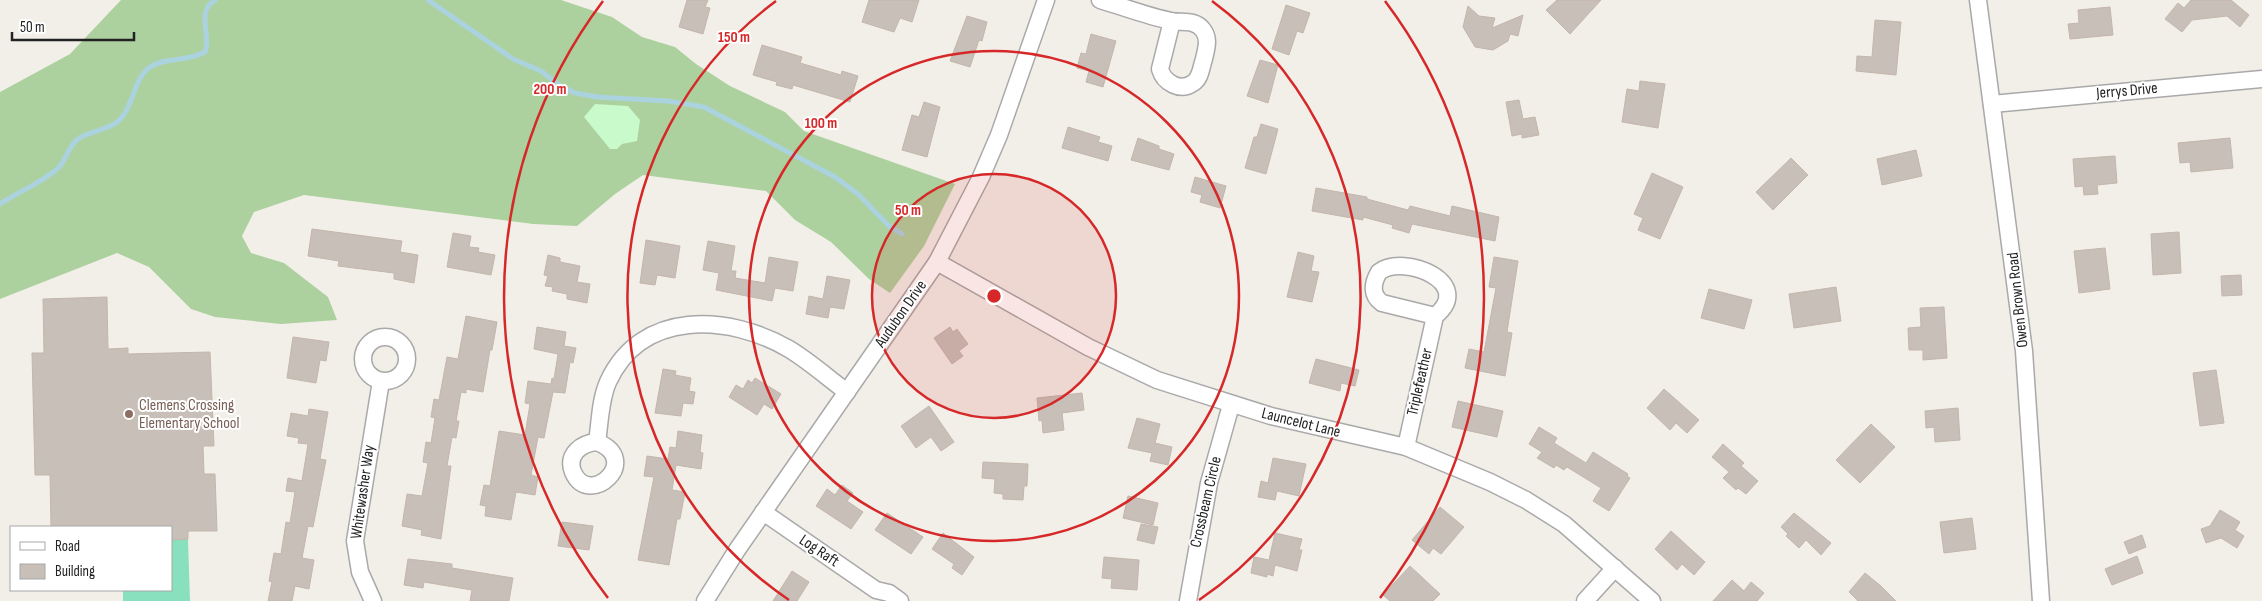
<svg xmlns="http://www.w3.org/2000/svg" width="2262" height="601" viewBox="0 0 2262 601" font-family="'Sofia Sans Condensed',sans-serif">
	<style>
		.forest { fill: #add19e }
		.park { fill: #c8facc }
		.pitch { fill: #88e0be }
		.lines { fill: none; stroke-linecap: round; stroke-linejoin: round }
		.stream { stroke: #aad3df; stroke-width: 5 }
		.building { fill: #c7bfb8; stroke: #c4b6ab }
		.minor-casing { stroke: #a9a9a9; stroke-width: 19 }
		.minor { stroke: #fff; stroke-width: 16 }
		.ring { fill: none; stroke: #d62828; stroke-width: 2.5 }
		.education-dot { fill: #8d6e63; stroke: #fff; stroke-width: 2 }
		.labels { text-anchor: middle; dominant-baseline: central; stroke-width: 4; stroke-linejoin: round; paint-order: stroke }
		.street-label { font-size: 16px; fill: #222; stroke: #fff }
		.education-label { font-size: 16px; fill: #785e54; stroke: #fff; text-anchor: start }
		.centre { fill: #d62828; stroke: #fff; stroke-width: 2.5 }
		.ring-label { font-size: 15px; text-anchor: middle; font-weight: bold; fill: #d62828; stroke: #fff; stroke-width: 4; stroke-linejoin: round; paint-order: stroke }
	</style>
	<rect width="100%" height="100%" fill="#f2efe9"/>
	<!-- forest -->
	<polygon class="forest" points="121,0 561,0 612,17 642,37 675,47 696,64 730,86 785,112 804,131 955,184 924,246 890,293 869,279 831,242 795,220 766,191 643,175 615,194 577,226 533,224 304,195 254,212 242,236 251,253 284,263 328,297 337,320 281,324 215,317 191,309 149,267 117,253 0,299 0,92 70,54"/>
	<!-- park -->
	<polygon class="park" points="595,104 628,106 640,120 637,141 622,144 617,149 610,149 584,117"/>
	<!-- pitch -->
	<polygon class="pitch" points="188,539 190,601 123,601 123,590 171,590 171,540"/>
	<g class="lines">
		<!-- stream -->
		<g class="stream">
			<polyline points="428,0 513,59 541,71 559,85 575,93 597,97 668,101 704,107 835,177 858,194 889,226 902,234"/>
			<path d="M0 204C18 192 39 184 56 170 67 162 67 145 81 137 94 130 113 129 122 117 134 103 134 78 150 67 165 57 187 62 205 52 212 36 195 12 215 0"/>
		</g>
	</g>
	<!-- building -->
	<g class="building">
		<polygon points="687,0 708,0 705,7 710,8 703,34 679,27"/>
		<polygon points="869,0 919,0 912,22 900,18 894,32 862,22"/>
		<polygon points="1557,0 1601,0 1570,34 1546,10"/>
		<polygon points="2191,0 2231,0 2249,15 2240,27 2227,16 2192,20 2182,32 2165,19 2178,3 2184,8"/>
		<polygon points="1286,5 1310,13 1303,33 1297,31 1289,55 1272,49"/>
		<polygon points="1468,6 1479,16 1495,18 1492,28 1523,15 1518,36 1510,34 1508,41 1493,50 1475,47 1463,27"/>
		<polygon points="2110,7 2113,35 2070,39 2068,24 2079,23 2078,10"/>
		<polygon points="967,16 987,22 982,41 979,40 970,67 950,61"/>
		<polygon points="1875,20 1901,22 1896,75 1856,71 1857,56 1872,57"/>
		<polygon points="1091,34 1116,41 1103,87 1086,82 1089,71 1077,68 1081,53 1086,54"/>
		<polygon points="762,45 802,57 800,63 841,75 842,71 858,76 850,102 793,85 792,89 776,85 777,82 753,75"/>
		<polygon points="1260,60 1278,65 1268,103 1247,96"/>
		<polygon points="1640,81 1665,84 1658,128 1622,122 1627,89 1639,91"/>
		<polygon points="1519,100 1523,119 1535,117 1539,135 1522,138 1522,134 1512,136 1506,102"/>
		<polygon points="924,102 940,107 927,157 902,150 912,115 919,117"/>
		<polygon points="1261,124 1278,129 1266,174 1245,168 1254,137 1257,137"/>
		<polygon points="1068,127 1100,137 1098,142 1112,146 1108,161 1062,148"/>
		<polygon points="1138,138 1159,146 1159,149 1174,154 1169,170 1131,160"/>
		<polygon points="2230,138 2233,168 2191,172 2190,162 2180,163 2178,143"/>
		<polygon points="1916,150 1922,176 1882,185 1877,159"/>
		<polygon points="2115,156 2117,183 2097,185 2098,194 2084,195 2083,186 2075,187 2073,159"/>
		<polygon points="1791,158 1808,175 1773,210 1756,192"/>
		<polygon points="1652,173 1683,187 1660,239 1638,230 1643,218 1634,214"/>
		<polygon points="1195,177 1226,186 1220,208 1200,202 1202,195 1191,192"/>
		<polygon points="1316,188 1367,197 1367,199 1408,210 1410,206 1450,216 1452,206 1499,217 1495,241 1412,224 1409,233 1392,228 1393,225 1363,217 1363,220 1312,211"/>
		<polygon points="312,229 402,241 400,252 418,255 414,283 394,279 394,273 338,266 339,261 308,256"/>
		<polygon points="2179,232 2181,273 2153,275 2151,234"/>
		<polygon points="453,233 471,236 469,247 479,248 478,252 495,255 491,275 447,267"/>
		<polygon points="646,240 680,246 675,278 657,275 655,285 640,283"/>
		<polygon points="708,241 735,246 731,271 736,271 735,278 765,283 769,257 798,262 793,291 775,288 772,301 716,290 719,273 703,270"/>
		<polygon points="2105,248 2110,289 2079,293 2074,251"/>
		<polygon points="1298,252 1314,256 1311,271 1319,272 1312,302 1287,297"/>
		<polygon points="548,255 560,258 560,262 580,266 577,282 590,284 587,303 567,299 567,294 552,291 553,287 545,286 548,276 544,275"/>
		<polygon points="1494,257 1518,261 1507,332 1512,333 1505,376 1465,368 1469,349 1484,352 1496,288 1489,287"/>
		<polygon points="2241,275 2242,295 2222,296 2221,276"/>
		<polygon points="827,276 850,280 844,309 830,307 828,318 806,314 809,296 823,299"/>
		<polygon points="1836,287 1841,321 1794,328 1789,294"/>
		<polygon points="1709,289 1752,300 1744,329 1701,318"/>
		<polygon points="107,297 108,349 128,348 128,354 210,352 214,446 203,446 204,474 215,474 217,531 188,531 188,539 171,540 171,527 51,527 50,475 35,475 32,353 44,353 43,299"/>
		<polygon points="1944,307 1947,358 1923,360 1923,350 1909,350 1908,328 1921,327 1920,308"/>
		<polygon points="466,316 497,322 492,350 490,350 483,392 466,389 466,393 461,392 456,421 459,421 456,438 452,437 447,466 451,466 441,539 421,535 422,530 402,526 407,494 422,496 428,463 423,462 426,442 431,443 435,418 431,417 434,399 439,400 447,357 458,359"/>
		<polygon points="537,327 566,332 564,346 576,348 573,363 570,362 565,393 553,392 544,438 538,437 531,475 538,477 535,495 516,492 511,520 485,516 486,506 480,505 484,485 490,486 499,431 525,435 530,404 525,403 528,381 551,384 552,378 554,379 558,354 534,349"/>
		<polygon points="950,327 953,332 957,329 968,344 959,351 963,356 952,364 934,338"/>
		<polygon points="293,337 329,342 326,361 320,360 316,383 287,378"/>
		<polygon points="1316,359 1359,370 1355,386 1341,383 1340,391 1309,383"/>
		<polygon points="663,369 676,371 675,375 691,378 689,391 695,392 693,404 683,403 681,416 655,413"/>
		<polygon points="2216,370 2224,423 2200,426 2193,373"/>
		<polygon points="755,378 781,394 772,409 764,404 757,415 729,397 736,385 743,389 748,380 752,383"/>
		<polygon points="1664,389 1699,420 1687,433 1676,423 1670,430 1647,408"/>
		<polygon points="1082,393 1084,410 1062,413 1064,430 1043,433 1042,420 1039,421 1037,398"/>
		<polygon points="1458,401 1503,411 1497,437 1452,427"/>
		<polygon points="929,406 954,442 941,451 931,437 916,448 901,426"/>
		<polygon points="1958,408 1960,440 1935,442 1934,427 1926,428 1925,411"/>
		<polygon points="309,409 328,412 320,459 326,460 313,527 308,526 302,558 314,560 309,589 295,586 292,601 268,601 272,582 269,581 274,553 281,554 286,522 290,523 295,492 286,491 288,478 302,481 308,444 298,443 299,438 287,436 291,413 308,416"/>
		<polygon points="1137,418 1160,424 1155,443 1172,447 1168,465 1150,461 1152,453 1128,448"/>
		<polygon points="1871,424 1895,447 1860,483 1836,460"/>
		<polygon points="1539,427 1557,438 1554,443 1586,463 1593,452 1628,474 1627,476 1630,478 1609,511 1593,501 1601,488 1567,467 1564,470 1556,465 1554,468 1537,458 1542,452 1529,444"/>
		<polygon points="678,431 702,435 700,452 703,453 701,469 676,465 672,490 685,492 680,519 677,519 669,565 638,560 654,477 644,476 647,456 668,459 670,447 676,448"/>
		<polygon points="1723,444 1744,463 1741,466 1758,481 1746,494 1738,488 1736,490 1723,478 1729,472 1712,457"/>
		<polygon points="1273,458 1306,464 1299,496 1277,491 1275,500 1258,497 1261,481 1268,483"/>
		<polygon points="983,462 1028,464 1027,486 1024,486 1023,500 1003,499 1003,494 994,493 995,479 982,478"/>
		<polygon points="842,485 853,493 847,501 863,512 851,529 816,506 827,489 835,495"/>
		<polygon points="1128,496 1158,503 1153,525 1123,518"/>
		<polygon points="1440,507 1464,527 1441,554 1433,548 1429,554 1412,540"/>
		<polygon points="2220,510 2240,522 2235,530 2244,536 2237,548 2221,538 2206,543 2201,529 2210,526"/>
		<polygon points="887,513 923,537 911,554 875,530"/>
		<polygon points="1794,513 1831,543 1821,555 1806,540 1799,548 1786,536 1788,534 1781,527"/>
		<polygon points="1972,518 1976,549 1944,553 1940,522"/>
		<polygon points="562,522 593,526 589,550 558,546"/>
		<polygon points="1141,524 1158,527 1154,544 1137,540"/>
		<polygon points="1671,531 1705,562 1694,575 1682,564 1677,570 1655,549"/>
		<polygon points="943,533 974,557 962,575 952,568 954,564 932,549"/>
		<polygon points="1275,533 1302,539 1299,550 1302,550 1297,571 1275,565 1273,576 1267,574 1267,577 1251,573 1254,557 1269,560"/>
		<polygon points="2142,535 2146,547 2129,554 2124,542"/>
		<polygon points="2137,556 2143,573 2112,585 2105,569"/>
		<polygon points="1104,557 1139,560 1137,590 1111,588 1112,579 1102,578"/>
		<polygon points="408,559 452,564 452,568 513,578 509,601 470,601 472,590 424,582 423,588 404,585"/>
		<polygon points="1410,566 1440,594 1433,601 1390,601 1383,595"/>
		<polygon points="792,571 809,582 797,601 773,601"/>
		<polygon points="1865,573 1881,586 1896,601 1858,601 1849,592"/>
		<polygon points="1732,580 1744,591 1751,582 1764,593 1757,601 1713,601"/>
	</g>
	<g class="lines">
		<!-- minor casing -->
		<g class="minor-casing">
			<g id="minor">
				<path d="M1100 0C1124 7 1147 16 1171 21 1182 23 1195 19 1203 30 1210 39 1206 49 1204 59 1201 67 1201 78 1193 83 1180 92 1164 83 1160 69L1172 21"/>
				<polyline points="1978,0 2024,351 2041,601"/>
				<polyline points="1992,104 2262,79"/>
				<polyline points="937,262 1088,347 1157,380 1271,416 1406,447 1490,482 1526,500 1564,524 1652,601"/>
				<circle cx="385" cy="359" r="22"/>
				<path d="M597 442C643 460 589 509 573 472 566 454 582 443 597 442 600 423 600 400 608 382 641 309 729 314 789 349 809 361 828 378 847 392"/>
				<path d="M1406 447 1435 316C1476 283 1404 253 1379 272 1372 284 1371 295 1382 303L1435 316"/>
				<polyline points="763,512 876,590 889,593 900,601"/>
				<polyline points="373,601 360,572 355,541 381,381"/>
				<polyline points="705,601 737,550 937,262 981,177 999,135 1046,0"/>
				<polyline points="1188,601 1209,483 1231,405"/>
				<polyline points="1585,601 1615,568"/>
			</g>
		</g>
		<!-- minor -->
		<use href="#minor" class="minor"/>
	</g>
	<!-- distance rings -->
	<circle cx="994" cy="296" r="122" fill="#d62828" fill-opacity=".12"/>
	<g class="ring">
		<circle cx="994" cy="296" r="122"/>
		<circle cx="994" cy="296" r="245"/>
		<path d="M789 600A367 367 0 0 1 776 1M1212 1A367 367 0 0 1 1199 600"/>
		<path d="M608 598A490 490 0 0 1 603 1M1385 1A490 490 0 0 1 1380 598"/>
	</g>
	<!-- markers -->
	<circle class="education-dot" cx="129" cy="414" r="5"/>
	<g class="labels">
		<!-- street labels -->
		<g class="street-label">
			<text transform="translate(2127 91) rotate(-5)">Jerrys Drive</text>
			<text transform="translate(2018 300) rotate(-96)">Owen Brown Road</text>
			<text transform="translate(901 314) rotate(-55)">Audubon Drive</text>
			<text transform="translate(1420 382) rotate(-77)">Triplefeather</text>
			<text transform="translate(1301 423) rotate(14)">Launcelot Lane</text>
			<text transform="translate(363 492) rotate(-82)">Whitewasher Way</text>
			<text transform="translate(1206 502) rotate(-77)">Crossbeam Circle</text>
			<text transform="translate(819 551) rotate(34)">Log Raft</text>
		</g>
		<!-- education labels -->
		<g class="education-label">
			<text x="139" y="405">Clemens Crossing<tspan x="139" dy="18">Elementary School</tspan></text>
		</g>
	</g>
	<circle cx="994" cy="296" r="8" class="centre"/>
	<g class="ring-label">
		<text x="734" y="42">150 m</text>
		<text x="550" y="94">200 m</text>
		<text x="821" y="128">100 m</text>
		<text x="908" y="215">50 m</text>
	</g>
	<!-- legend -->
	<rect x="10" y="526" width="162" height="65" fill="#ffffff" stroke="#a7a7a7"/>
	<rect x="20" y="542" width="25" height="8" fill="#ffffff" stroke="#a7a7a7"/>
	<text x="55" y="551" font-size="15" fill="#222222">Road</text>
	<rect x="20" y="564" width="25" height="15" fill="#c7bfb8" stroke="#a7a7a7"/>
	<text x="55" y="576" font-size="15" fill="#222222">Building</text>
	<!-- scale -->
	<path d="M12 32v8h122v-8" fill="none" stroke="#222222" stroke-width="2.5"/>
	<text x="20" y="32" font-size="15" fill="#222222" stroke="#ffffff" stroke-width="4" paint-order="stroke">50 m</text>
</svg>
